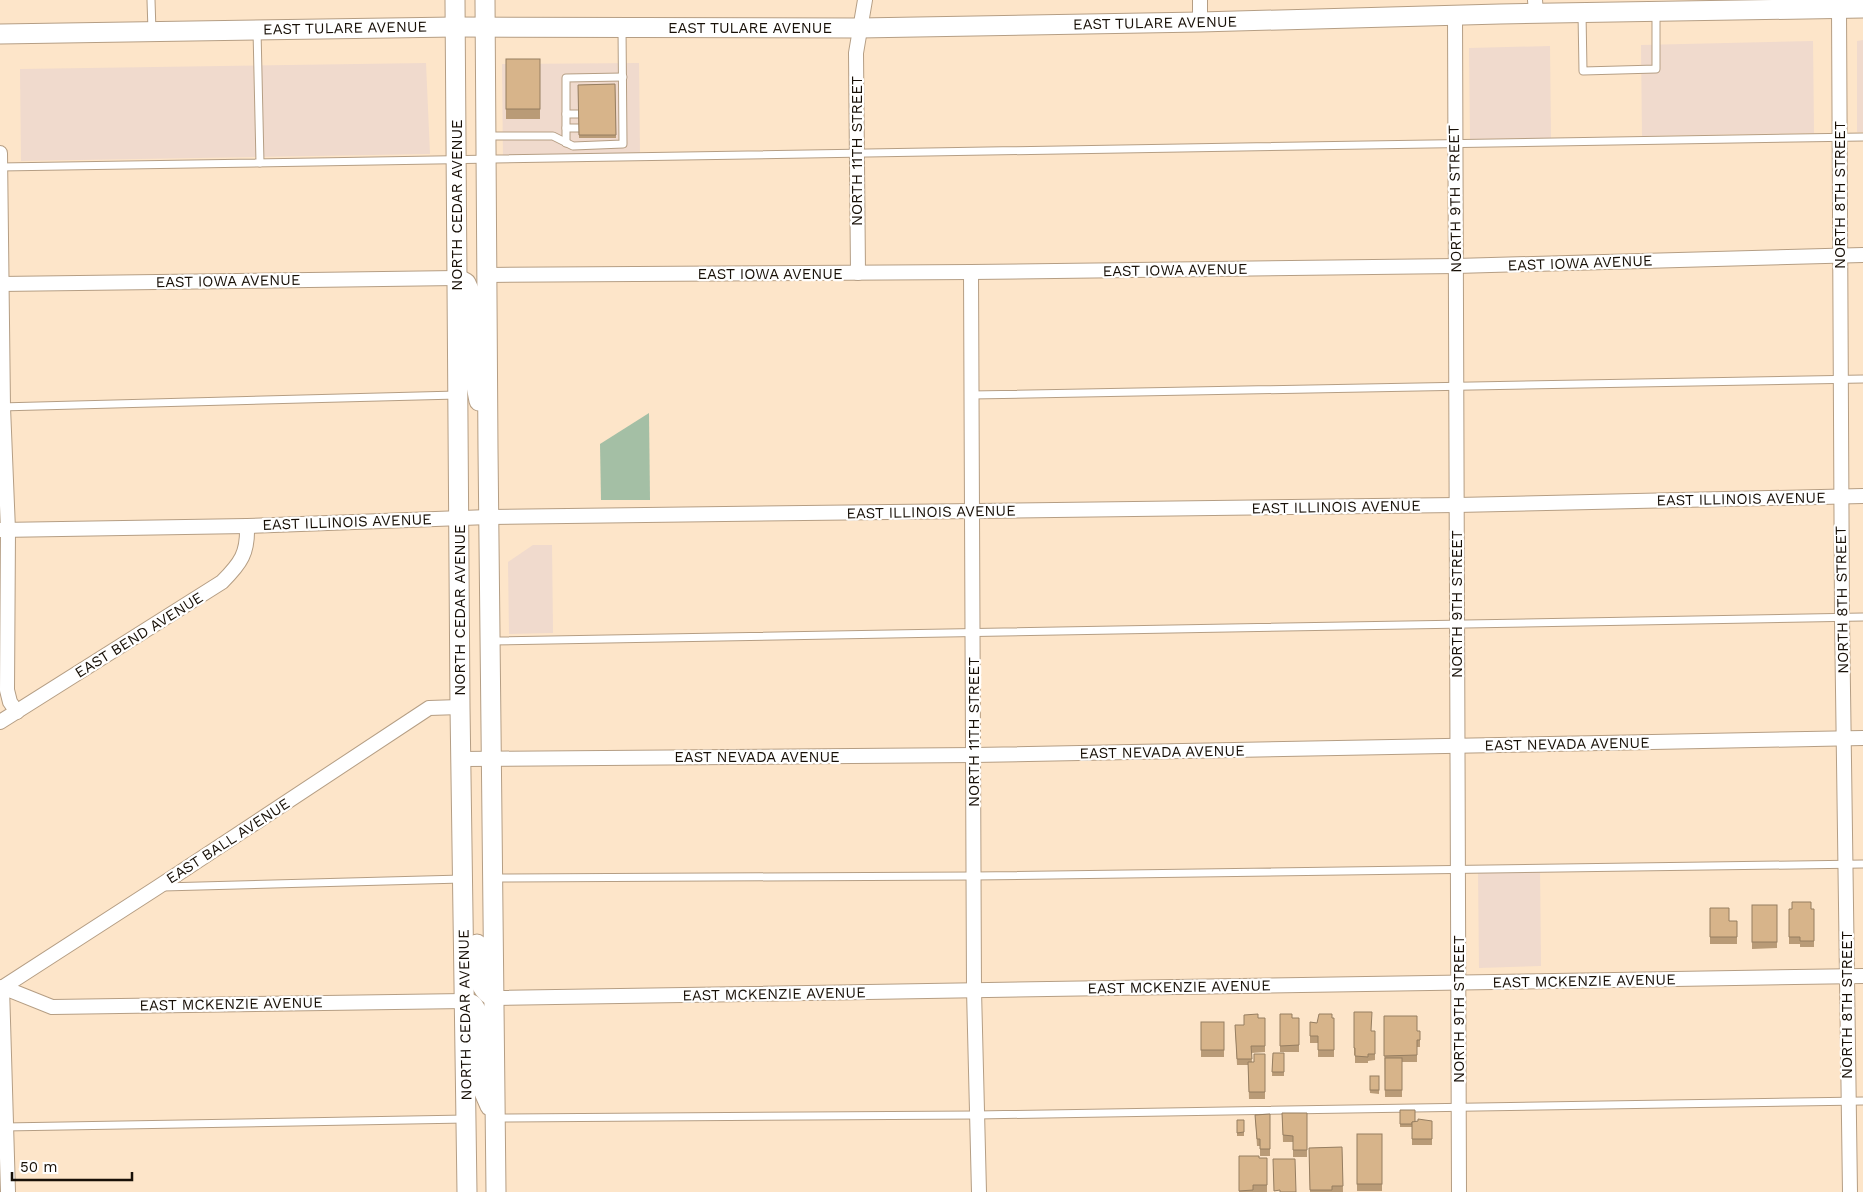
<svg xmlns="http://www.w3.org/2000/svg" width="1863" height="1192" viewBox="0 0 1863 1192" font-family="'Work Sans',sans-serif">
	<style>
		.commercial { fill: #f0dacd }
		.green { fill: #a4bfa5 }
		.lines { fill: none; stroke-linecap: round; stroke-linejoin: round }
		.lane-casing { stroke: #b59e84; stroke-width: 9 }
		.street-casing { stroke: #b59e84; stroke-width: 16 }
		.secondary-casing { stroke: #b59e84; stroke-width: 21 }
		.lane { stroke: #fff; stroke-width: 7 }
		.street { stroke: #fff; stroke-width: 14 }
		.secondary { stroke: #fff; stroke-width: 19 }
		.wall { fill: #b99b77 }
		.building { fill: #d7b48a; stroke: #967e61 }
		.labels { text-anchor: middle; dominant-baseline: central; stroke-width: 4.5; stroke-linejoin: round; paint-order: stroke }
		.street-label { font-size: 15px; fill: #181007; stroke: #fff }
	</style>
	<rect width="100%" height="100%" fill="#fde5c9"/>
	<!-- commercial -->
	<g class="commercial">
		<polygon points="1863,40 1863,132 1857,132 1857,41"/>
		<polygon points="1813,41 1814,133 1642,136 1641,45"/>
		<polygon points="1550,46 1551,138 1470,139 1469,48"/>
		<polygon points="426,63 430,154 21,161 20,69"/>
		<polygon points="639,63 640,158 503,159 502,64"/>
		<polygon points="533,545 552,545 553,633 509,634 508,562"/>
		<polygon points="1540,868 1541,966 1479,968 1478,869"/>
	</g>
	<!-- green -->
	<polygon class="green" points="649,413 650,500 601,500 600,444"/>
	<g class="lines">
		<!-- lane casing -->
		<g class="lane-casing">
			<g id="lane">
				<polyline points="151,0 152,31"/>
				<polyline points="1582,13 1583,71 1656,69 1656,12"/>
				<polyline points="257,30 260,163"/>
				<polyline points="566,114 579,114"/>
				<polyline points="566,128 579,128"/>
				<polyline points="487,136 553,136 573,146 623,144 622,28"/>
				<polyline points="566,143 566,78 623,77"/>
				<polyline points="0,167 1863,137"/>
				<polyline points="971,395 1863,379"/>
				<polyline points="0,407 457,395"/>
				<polyline points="490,641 1863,617"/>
				<polyline points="492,878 974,876 1863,864"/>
				<polyline points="163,887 462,879"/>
				<polyline points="496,1118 977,1115 1863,1101"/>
				<polyline points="4,1127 466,1119"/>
			</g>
		</g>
		<!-- street casing -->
		<g class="street-casing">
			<g id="street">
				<polyline points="1200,0 1200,22"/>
				<polyline points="1535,0 1536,13"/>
				<polyline points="1839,9 1842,618 1850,1192"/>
				<polyline points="1455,15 1459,1192"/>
				<polyline points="0,153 3,407 8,530 7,690 10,702 17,712"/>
				<polyline points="971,272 974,990 979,1192"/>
				<polyline points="858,273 856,53 865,0"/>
				<polyline points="487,275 971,272 1456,266 1863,255"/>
				<polyline points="0,284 457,278"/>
				<polyline points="0,530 247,526 489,517 1457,505 1863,496"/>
				<path d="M0 722 222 582C241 563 248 553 247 526"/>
				<polyline points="462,759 974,755 1863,738"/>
				<polyline points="0,989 158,887 429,708 460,707"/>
				<polyline points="494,998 1863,976"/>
				<polyline points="8,1192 2,987 52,1007 465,1001"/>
			</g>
		</g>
		<!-- secondary casing -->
		<g class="secondary-casing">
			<g id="secondary">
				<polyline points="455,0 460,707 467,1192"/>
				<polyline points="485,0 488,449 496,1192"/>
				<polyline points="0,34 455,27 860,28 1200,22 1500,14 1863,8"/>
				<polyline points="457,278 466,283 470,292 473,371 479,401"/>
				<path d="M477 944C477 967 473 985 494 998"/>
				<polyline points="465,1001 473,1005 481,1018 483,1090 490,1106"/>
			</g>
		</g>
		<!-- lane -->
		<use href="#lane" class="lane"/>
		<!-- street -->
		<use href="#street" class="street"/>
		<!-- secondary -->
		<use href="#secondary" class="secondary"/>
	</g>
	<!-- wall -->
	<g class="wall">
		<rect x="506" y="59" width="34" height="60"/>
		<polygon points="615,84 616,138 579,138 578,85"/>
		<polygon points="1752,905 1777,905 1777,948 1752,949"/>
		<polygon points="1710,908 1729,921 1737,921 1737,944 1710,944"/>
		<polygon points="1789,909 1814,909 1814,947 1800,947 1800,944 1789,944"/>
		<polygon points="1354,1012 1371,1031 1375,1031 1375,1060 1368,1061 1368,1063 1355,1063 1355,1055 1354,1055"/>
		<polygon points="1280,1014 1292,1018 1299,1018 1299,1052 1280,1052"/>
		<polygon points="1384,1016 1417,1031 1420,1031 1420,1047 1417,1047 1417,1062 1402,1062 1402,1097 1385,1097"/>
		<polygon points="1258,1018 1265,1018 1265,1052 1251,1053 1252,1062 1254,1062 1265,1054 1265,1099 1249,1099 1248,1065 1237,1065 1235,1025 1244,1025"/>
		<polygon points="1332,1018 1334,1018 1334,1057 1318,1057 1318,1043 1310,1043 1310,1022 1317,1023"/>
		<rect x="1201" y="1022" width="23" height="35"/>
		<polygon points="1273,1053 1284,1053 1284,1076 1272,1076"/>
		<polygon points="1370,1076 1379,1076 1379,1094 1370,1093"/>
		<polygon points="1400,1110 1415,1121 1432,1121 1432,1145 1412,1145 1412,1127 1400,1127"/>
		<polygon points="1282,1113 1307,1113 1307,1157 1293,1157 1293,1142 1283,1142"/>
		<polygon points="1270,1114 1270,1156 1260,1156 1260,1146 1257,1146 1255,1115"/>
		<rect x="1237" y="1120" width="7" height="16"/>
		<rect x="1357" y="1134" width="25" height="57"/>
		<polygon points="1342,1147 1343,1192 1310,1192 1309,1148"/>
		<polygon points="1239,1156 1259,1158 1267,1158 1267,1192 1239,1192"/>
	</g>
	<!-- building -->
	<g class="building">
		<rect x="506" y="59" width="34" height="50"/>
		<polygon points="615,84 616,135 579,135 578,85"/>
		<polygon points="1792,902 1811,902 1811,909 1814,909 1814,941 1800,941 1800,937 1789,937 1789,909 1792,909"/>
		<rect x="1752" y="905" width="25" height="37"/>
		<polygon points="1710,908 1729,908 1729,921 1737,921 1737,937 1710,937"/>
		<polygon points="1354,1012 1372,1012 1371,1031 1375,1031 1375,1054 1368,1054 1368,1057 1355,1056 1355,1048 1354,1048"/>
		<polygon points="1258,1014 1258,1018 1265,1018 1265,1046 1251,1046 1252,1059 1237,1059 1235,1025 1244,1025 1244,1015"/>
		<polygon points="1280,1014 1292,1014 1292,1018 1299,1018 1299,1045 1280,1046"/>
		<polygon points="1319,1014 1332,1014 1332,1018 1334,1018 1334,1050 1318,1050 1318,1036 1310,1036 1310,1022 1317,1023"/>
		<polygon points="1384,1016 1417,1016 1417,1031 1420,1031 1420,1040 1417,1040 1417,1055 1384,1056"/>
		<rect x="1201" y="1022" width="23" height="28"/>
		<polygon points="1273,1053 1284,1053 1284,1072 1272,1072"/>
		<polygon points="1254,1054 1265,1054 1265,1092 1249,1092 1248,1062 1254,1062"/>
		<rect x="1385" y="1058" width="17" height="32"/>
		<rect x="1370" y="1076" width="9" height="14"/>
		<polygon points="1400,1110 1415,1110 1415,1122 1412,1122 1412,1124 1400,1124"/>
		<polygon points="1282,1113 1307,1113 1307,1150 1293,1150 1293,1136 1283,1135"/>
		<polygon points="1270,1114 1270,1149 1260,1149 1260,1139 1257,1139 1255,1115"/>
		<polygon points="1418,1119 1432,1121 1432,1139 1412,1139 1412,1122 1418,1121"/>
		<polygon points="1237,1120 1244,1120 1244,1132 1237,1133"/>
		<rect x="1357" y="1134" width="25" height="50"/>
		<polygon points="1342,1147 1343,1186 1332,1186 1332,1190 1310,1190 1309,1148"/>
		<polygon points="1239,1156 1259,1156 1259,1158 1267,1158 1267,1185 1253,1185 1253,1190 1239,1191"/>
		<polygon points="1273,1159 1295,1159 1296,1192 1280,1192 1280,1190 1274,1191"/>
	</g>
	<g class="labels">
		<!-- street labels -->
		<g class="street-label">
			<text transform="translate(1155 23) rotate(-1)">EAST TULARE AVENUE</text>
			<text transform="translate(345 28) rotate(-1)">EAST TULARE AVENUE</text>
			<text x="750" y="28">EAST TULARE AVENUE</text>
			<text transform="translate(857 151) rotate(-90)">NORTH 11TH STREET</text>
			<text transform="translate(1840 195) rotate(-90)">NORTH 8TH STREET</text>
			<text transform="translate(1455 199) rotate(-91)">NORTH 9TH STREET</text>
			<text transform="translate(457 205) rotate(-90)">NORTH CEDAR AVENUE</text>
			<text transform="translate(1580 263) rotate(-2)">EAST IOWA AVENUE</text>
			<text transform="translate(1175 270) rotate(-1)">EAST IOWA AVENUE</text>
			<text x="770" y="274">EAST IOWA AVENUE</text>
			<text transform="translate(228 281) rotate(-1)">EAST IOWA AVENUE</text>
			<text transform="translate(1741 499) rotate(-1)">EAST ILLINOIS AVENUE</text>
			<text transform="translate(1336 507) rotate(-1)">EAST ILLINOIS AVENUE</text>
			<text transform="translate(931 512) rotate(-1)">EAST ILLINOIS AVENUE</text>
			<text transform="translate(347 522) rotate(-2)">EAST ILLINOIS AVENUE</text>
			<text transform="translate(1842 600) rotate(-91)">NORTH 8TH STREET</text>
			<text transform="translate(1457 604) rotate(-90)">NORTH 9TH STREET</text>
			<text transform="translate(460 610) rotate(-90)">NORTH CEDAR AVENUE</text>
			<text transform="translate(139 635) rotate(-32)">EAST BEND AVENUE</text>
			<text transform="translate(974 732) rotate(-90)">NORTH 11TH STREET</text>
			<text transform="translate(1567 744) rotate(-1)">EAST NEVADA AVENUE</text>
			<text transform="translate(1162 752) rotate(-1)">EAST NEVADA AVENUE</text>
			<text x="757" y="757">EAST NEVADA AVENUE</text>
			<text transform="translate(228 841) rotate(-33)">EAST BALL AVENUE</text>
			<text transform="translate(1584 981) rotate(-1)">EAST MCKENZIE AVENUE</text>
			<text transform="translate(1179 987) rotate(-1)">EAST MCKENZIE AVENUE</text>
			<text transform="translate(774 994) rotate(-1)">EAST MCKENZIE AVENUE</text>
			<text transform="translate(231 1004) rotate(-1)">EAST MCKENZIE AVENUE</text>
			<text transform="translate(1847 1005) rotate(-90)">NORTH 8TH STREET</text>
			<text transform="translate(1459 1009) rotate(-90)">NORTH 9TH STREET</text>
			<text transform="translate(465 1015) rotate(-91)">NORTH CEDAR AVENUE</text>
		</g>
	</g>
	<!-- scale -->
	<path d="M12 1172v8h120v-8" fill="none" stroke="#181007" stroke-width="2.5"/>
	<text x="20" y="1172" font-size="15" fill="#181007" stroke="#ffffff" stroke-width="4" paint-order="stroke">50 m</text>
</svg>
